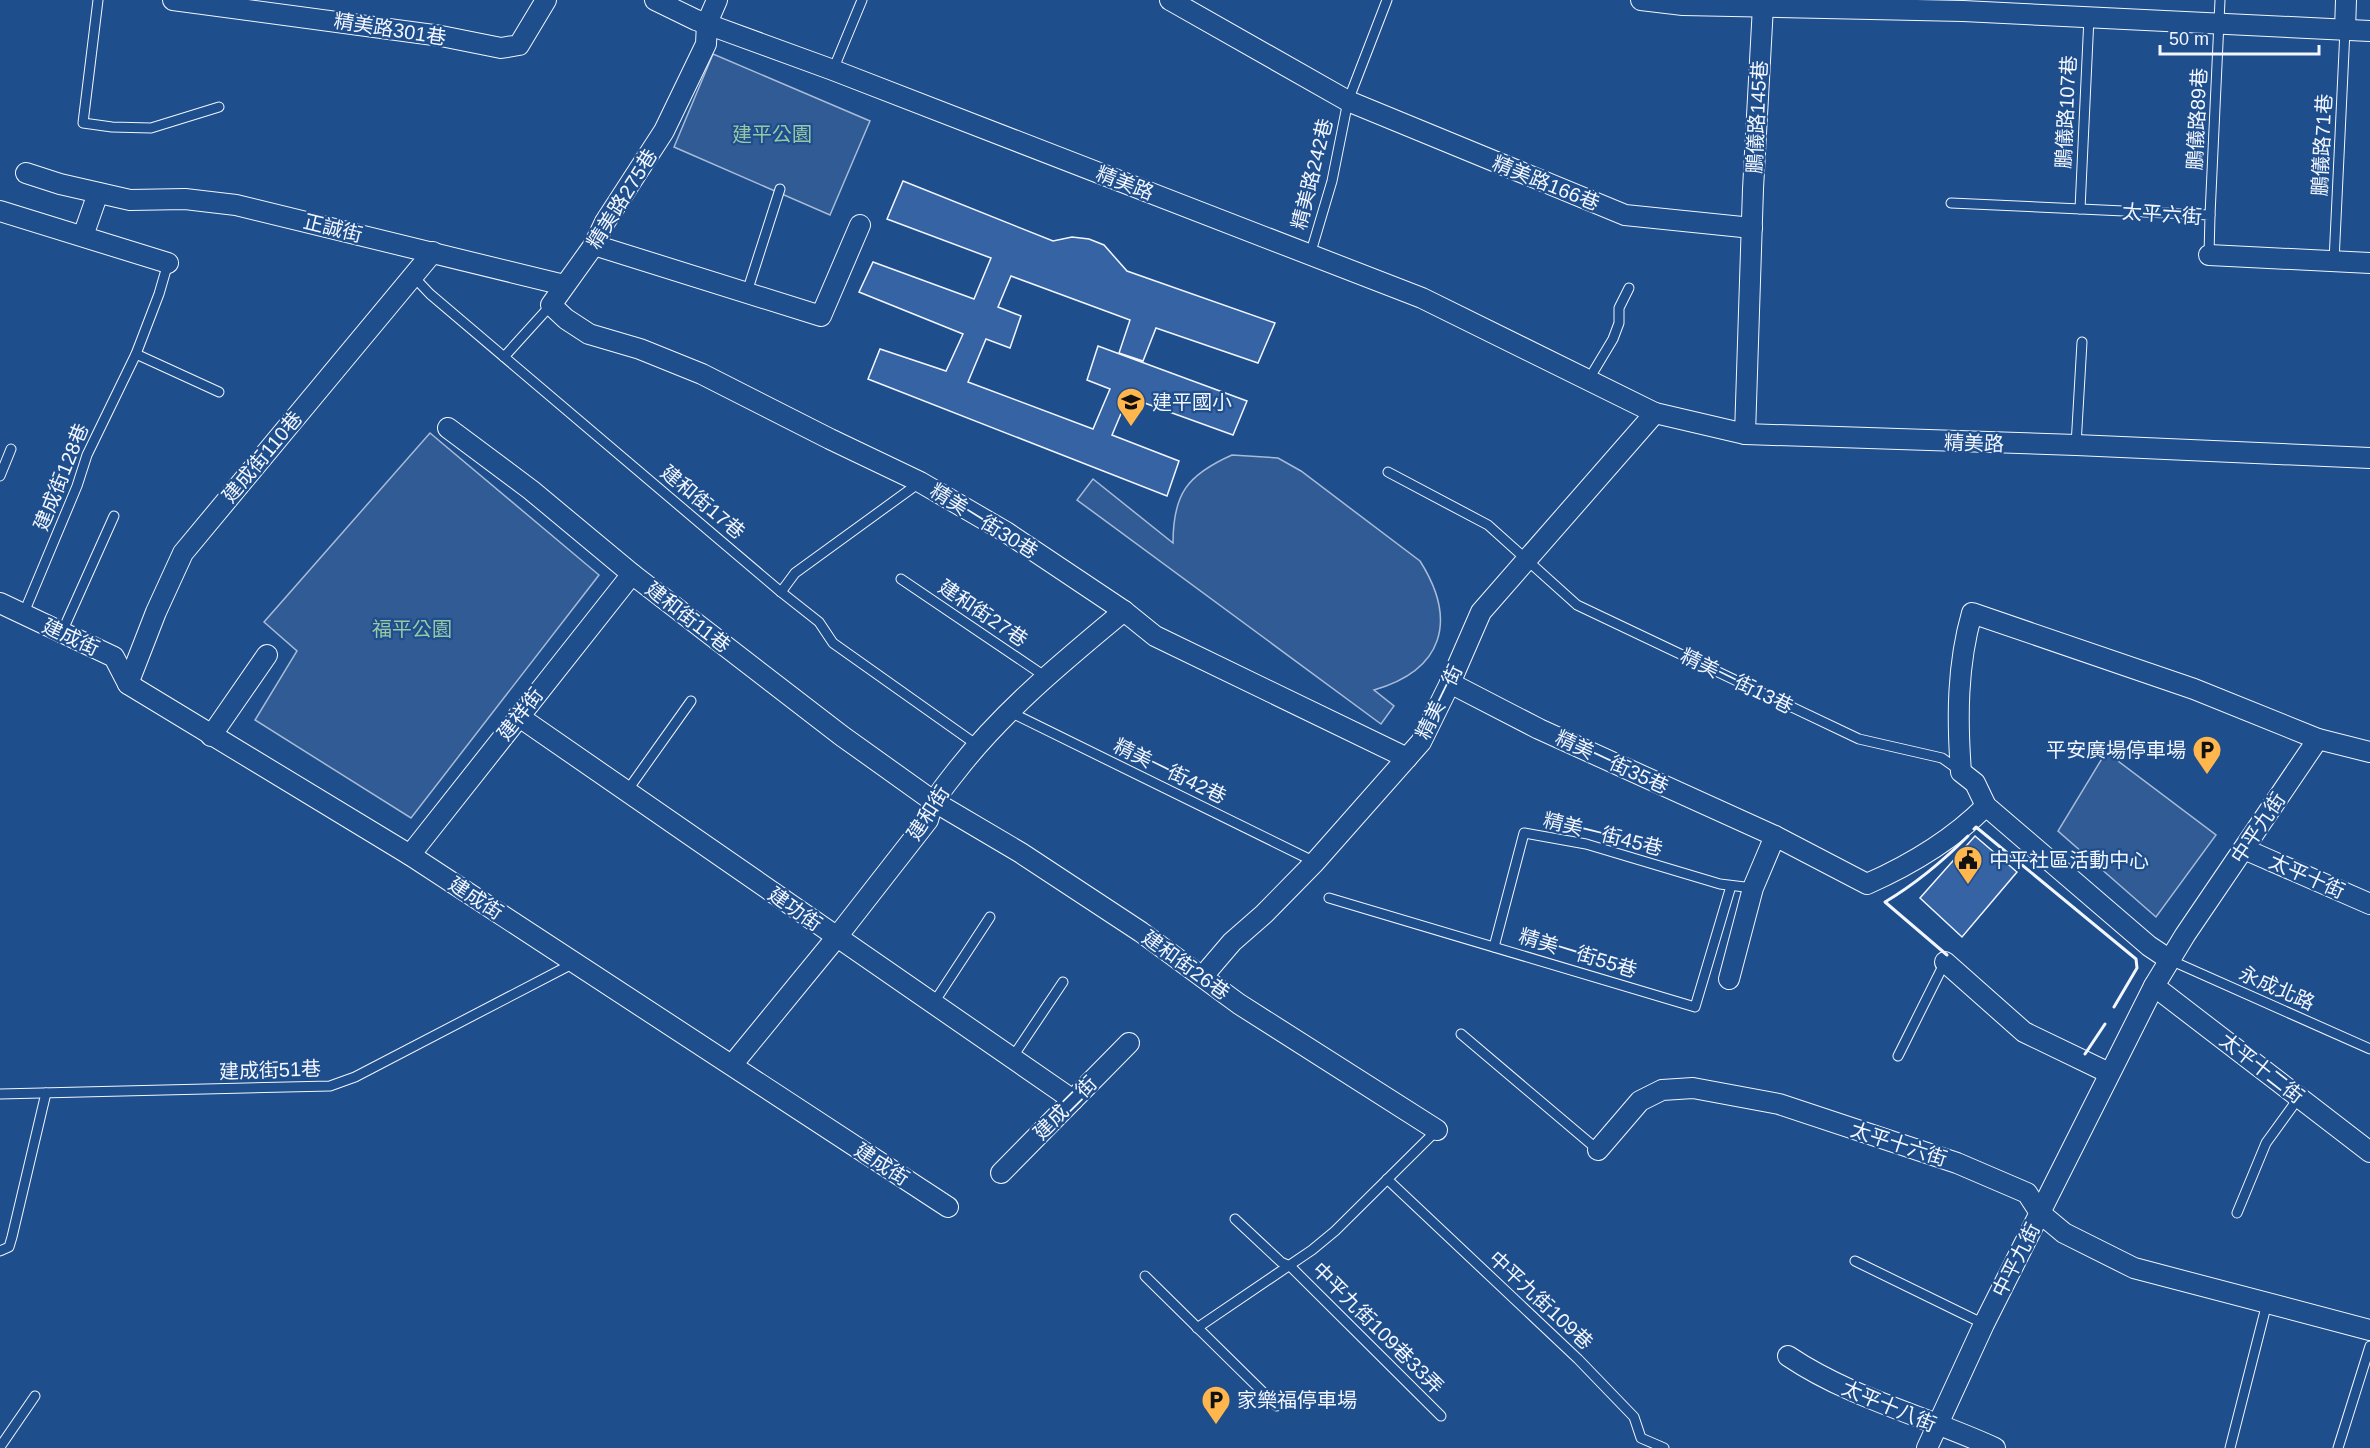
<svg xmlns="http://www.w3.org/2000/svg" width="2370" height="1448" viewBox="0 0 2370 1448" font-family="Arial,'Noto Sans TC',sans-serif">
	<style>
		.green { fill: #305b95; stroke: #a8bbd7; stroke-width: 1.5 }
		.building { fill: #3563a3; stroke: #f2f6ff; stroke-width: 1.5 }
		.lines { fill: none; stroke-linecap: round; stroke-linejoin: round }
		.service-casing { stroke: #f2f6ff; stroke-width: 11 }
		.minor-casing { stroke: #f2f6ff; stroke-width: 22 }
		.service { stroke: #1f4e8c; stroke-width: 9 }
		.minor { stroke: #1f4e8c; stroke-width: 20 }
		.wall { stroke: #f2f6ff; stroke-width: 3 }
		.labels { text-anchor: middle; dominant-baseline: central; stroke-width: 4.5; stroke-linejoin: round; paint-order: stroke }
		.street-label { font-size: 20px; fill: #f2f6ff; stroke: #1f4e8c }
		.park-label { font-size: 20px; fill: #97c8a6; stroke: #1f4e8c }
		.poi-label { font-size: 20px; fill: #f2f6ff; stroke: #1f4e8c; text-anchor: start }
	</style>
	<rect width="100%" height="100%" fill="#1f4e8c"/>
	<!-- green -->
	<g class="green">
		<polygon points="713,54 870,121 830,215 674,147"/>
		<polygon points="430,433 599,575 411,818 255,720 297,651 264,622"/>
		<path d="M1232 455 1278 458 1301 471 1420 561C1458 621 1443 670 1374 690L1394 706 1381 724 1077 500 1093 479 1173 543C1173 494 1187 475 1232 455Z"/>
		<polygon points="2106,752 2216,835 2156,917 2058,831"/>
	</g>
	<!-- building -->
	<g class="building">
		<polygon points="903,181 1053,241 1072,237 1089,239 1104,245 1127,271 1275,323 1258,363 1156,328 1143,361 1119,353 1130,320 1011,276 998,307 1021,316 1010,348 986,339 968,382 1093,429 1110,389 1087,380 1098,346 1247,401 1233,435 1128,397 1112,435 1179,461 1167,496 868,379 880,349 946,371 963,334 859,292 873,262 974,299 991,258 887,219"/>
		<polygon points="1975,836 2017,872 1962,937 1920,898"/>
	</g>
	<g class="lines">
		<!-- service casing -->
		<g class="service-casing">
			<g id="service">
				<polyline points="98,0 83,123 112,127 151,128 219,107"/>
				<polyline points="833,70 862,0"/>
				<polyline points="1951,203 2210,215 2209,255"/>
				<polyline points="2080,209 2089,17"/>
				<polyline points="2210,215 2220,0"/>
				<polyline points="1310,255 1332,181 1348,101 1387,0"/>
				<polyline points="2334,261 2345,30"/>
				<polyline points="413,276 430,294 781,592 819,622 833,643 977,745"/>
				<polyline points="747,292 780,189"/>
				<polyline points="136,354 219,392"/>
				<polyline points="504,357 551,305"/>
				<polyline points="1589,379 1613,339 1619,323 1619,308 1629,288"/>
				<polyline points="2076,445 2082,342"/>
				<polyline points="1388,472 1488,525 1577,605 1859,739 1942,758 1959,770"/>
				<polyline points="0,476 11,449"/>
				<polyline points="901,579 1046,677"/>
				<polyline points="781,592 795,573 919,483"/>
				<polyline points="23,615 77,486 87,455 136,354 159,294 168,263"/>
				<polyline points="62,632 114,516"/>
				<polyline points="1010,712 1315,862"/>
				<polyline points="627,791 691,701"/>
				<polyline points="1329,898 1695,1007 1731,886"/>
				<polyline points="1494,947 1524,833 1586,844 1720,884 1753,888"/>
				<polyline points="2170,960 2370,1049"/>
				<polyline points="933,1004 990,917"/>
				<polyline points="1461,1034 1598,1150"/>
				<polyline points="1898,1056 1945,962"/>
				<polyline points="1012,1058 1063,982"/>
				<polyline points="0,1094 330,1086 355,1077 574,963"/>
				<polyline points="1387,1179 1578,1359 1634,1417 1641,1438 1664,1448"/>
				<polyline points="2237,1213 2266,1143 2300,1096"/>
				<polyline points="1235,1219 1281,1262 1290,1266 1441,1416"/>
				<polyline points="0,1251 9,1247 12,1237 46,1093"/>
				<polyline points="1855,1261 1984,1324"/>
				<polyline points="1145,1276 1277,1406"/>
				<polyline points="1197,1328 1312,1250 1335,1231 1437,1130"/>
				<polyline points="0,1447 35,1396"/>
				<polyline points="2230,1448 2267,1303"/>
				<polyline points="2338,1448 2370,1346"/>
			</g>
		</g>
		<!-- minor casing -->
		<g class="minor-casing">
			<g id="minor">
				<polyline points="173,0 441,36 501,48 519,45 546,0"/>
				<polyline points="655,0 696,20 833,70 1422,298 1655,413 1745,434 2076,445 2370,458"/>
				<polyline points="717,0 707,23 706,44 664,131 605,222 594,245 551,305 566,319 589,334 640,349 702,374 830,439 920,482 1006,532 1124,611 1155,636 1407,758"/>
				<polyline points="1170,0 1348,101 1625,215 1752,228"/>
				<polyline points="1641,0 1683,5 1963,11 2370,31"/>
				<polyline points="2345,30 2346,0"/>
				<polyline points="26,173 60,184 130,200 185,199 236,205 564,285"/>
				<polyline points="0,211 168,263"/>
				<polyline points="83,236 98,193"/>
				<polyline points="594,245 821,316 860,225"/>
				<polyline points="2209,255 2370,263"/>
				<polyline points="448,428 531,490 632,574 842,736 933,801 1021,853 1141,932 1239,1004 1437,1130"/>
				<polyline points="1745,434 1753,189 1763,6"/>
				<polyline points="0,603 114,657 128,684 410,855 948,1207"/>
				<polyline points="1450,683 1539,729 1775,836"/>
				<polyline points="128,684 156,612 183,553 433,252"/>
				<polyline points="518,716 1073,1100"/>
				<polyline points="211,736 267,655"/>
				<polyline points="2244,849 2370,904"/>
				<polyline points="410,855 632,574"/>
				<path d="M2170 960 2149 946 1986 806 1975 783 1961 772C1957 719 1957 665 1972 613L2194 689 2318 739 2370 752"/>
				<polyline points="1945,962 2024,1032 2109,1073"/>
				<polyline points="1203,976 1232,942 1264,914 1315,862 1421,742 1450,683 1481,612 1655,413"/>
				<path d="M1729 979 1753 888 1775 836 1867 884C1910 865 1953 839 1986 806"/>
				<polyline points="2154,986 2370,1152"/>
				<path d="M732 1065 836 938 928 820C934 797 944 787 958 769 1005 709 1065 660 1124 611"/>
				<polyline points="1598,1150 1640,1101 1662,1090 1693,1088 1779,1104 1957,1163 2027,1193 2040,1213 2064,1233 2134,1268 2370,1330"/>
				<polyline points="1001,1173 1129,1043"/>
				<path d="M1788 1356C1852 1399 1926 1416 1995 1448"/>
				<polyline points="1927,1448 1984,1324 2154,986 2185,935 2318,739"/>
			</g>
		</g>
		<!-- service -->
		<use href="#service" class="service"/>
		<!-- minor -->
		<use href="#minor" class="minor"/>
		<!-- wall -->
		<g class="wall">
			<polyline points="1974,829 1976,827 2136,959 2137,968 2114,1007"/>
			<path d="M1947 955 1885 902C1917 883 1942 862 1968 836"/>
			<polyline points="2085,1054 2105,1024"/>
		</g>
	</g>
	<!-- icons -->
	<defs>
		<g id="school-pin" transform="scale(1.5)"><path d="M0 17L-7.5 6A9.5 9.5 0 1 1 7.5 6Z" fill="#ffb74d" stroke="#1f4e8c"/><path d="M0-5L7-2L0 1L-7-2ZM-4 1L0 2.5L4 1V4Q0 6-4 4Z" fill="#111"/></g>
		<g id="parking-pin" transform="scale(1.5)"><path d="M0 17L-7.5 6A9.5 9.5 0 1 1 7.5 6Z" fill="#ffb74d" stroke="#1f4e8c"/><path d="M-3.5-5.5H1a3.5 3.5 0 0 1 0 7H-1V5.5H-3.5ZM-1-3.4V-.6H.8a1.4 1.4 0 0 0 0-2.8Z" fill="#111"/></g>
		<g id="civic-pin" transform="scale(1.5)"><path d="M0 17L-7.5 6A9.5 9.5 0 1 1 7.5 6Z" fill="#ffb74d" stroke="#1f4e8c"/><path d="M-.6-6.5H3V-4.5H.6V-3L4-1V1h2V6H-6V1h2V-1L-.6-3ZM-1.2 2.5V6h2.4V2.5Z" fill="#111"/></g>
	</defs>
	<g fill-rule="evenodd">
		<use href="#school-pin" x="1131" y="402"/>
		<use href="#parking-pin" x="2207" y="750"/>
		<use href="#civic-pin" x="1968" y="860"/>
		<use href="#parking-pin" x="1216" y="1400"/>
	</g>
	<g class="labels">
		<!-- street labels -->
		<g class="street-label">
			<text transform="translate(390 29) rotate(9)">精美路301巷</text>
			<text transform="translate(2066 112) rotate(-87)">鵬儀路107巷</text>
			<text transform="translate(1757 117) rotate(-87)">鵬儀路145巷</text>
			<text transform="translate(2197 119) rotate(-87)">鵬儀路89巷</text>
			<text transform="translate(2322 145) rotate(-87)">鵬儀路71巷</text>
			<text transform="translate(1312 174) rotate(-76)">精美路242巷</text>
			<text transform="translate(1125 183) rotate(21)">精美路</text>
			<text transform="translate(1546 183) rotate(22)">精美路166巷</text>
			<text transform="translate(622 199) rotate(-58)">精美路275巷</text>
			<text transform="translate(2162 214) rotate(4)">太平六街</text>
			<text transform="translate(333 228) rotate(14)">正誠街</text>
			<text transform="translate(1974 443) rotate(2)">精美路</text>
			<text transform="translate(262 457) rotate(-50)">建成街110巷</text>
			<text transform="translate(61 477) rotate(-68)">建成街128巷</text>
			<text transform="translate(703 502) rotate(40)">建和街17巷</text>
			<text transform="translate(984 521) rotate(32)">精美一街30巷</text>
			<text transform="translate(983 613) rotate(34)">建和街27巷</text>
			<text transform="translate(688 617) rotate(38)">建和街11巷</text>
			<text transform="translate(71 637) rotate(25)">建成街</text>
			<text transform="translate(1737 681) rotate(26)">精美一街13巷</text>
			<text transform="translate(1439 702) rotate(-64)">精美一街</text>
			<text transform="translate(520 714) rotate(-52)">建祥街</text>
			<text transform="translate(1612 762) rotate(25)">精美一街35巷</text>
			<text transform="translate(1170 771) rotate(26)">精美一街42巷</text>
			<text transform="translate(928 813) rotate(-57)">建和街</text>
			<text transform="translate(2258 828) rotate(-56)">中平九街</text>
			<text transform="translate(1603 834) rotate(14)">精美一街45巷</text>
			<text transform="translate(2307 876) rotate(24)">太平十街</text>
			<text transform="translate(476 898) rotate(33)">建成街</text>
			<text transform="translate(795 909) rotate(35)">建功街</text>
			<text transform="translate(1578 953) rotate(17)">精美一街55巷</text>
			<text transform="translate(1186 965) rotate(36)">建和街26巷</text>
			<text transform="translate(2277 988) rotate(24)">永成北路</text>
			<text transform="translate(2262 1068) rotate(38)">太平十二街</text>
			<text transform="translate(270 1070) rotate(-2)">建成街51巷</text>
			<text transform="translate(1065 1108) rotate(-45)">建成二街</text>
			<text transform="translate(1899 1144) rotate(18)">太平十六街</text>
			<text transform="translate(882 1164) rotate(33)">建成街</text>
			<text transform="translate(2016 1260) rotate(-63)">中平九街</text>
			<text transform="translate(1541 1300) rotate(43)">中平九街109巷</text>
			<text transform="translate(1378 1328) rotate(45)">中平九街109巷33弄</text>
			<text transform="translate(1889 1406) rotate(23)">太平十八街</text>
		</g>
		<!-- park labels -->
		<g class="park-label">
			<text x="772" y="134">建平公園</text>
			<text x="412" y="629">福平公園</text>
		</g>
		<!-- poi labels -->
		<g class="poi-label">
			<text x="1152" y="402">建平國小</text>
			<text x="2186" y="750" text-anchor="end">平安廣場停車場</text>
			<text x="1989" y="860">中平社區活動中心</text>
			<text x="1237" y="1400">家樂福停車場</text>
		</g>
	</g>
	<!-- scale -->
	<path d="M2160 45v9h159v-9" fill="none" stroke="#f2f6ff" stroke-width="3"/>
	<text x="2169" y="45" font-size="18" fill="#f2f6ff" stroke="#1f4e8c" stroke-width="4.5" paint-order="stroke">50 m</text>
</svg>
